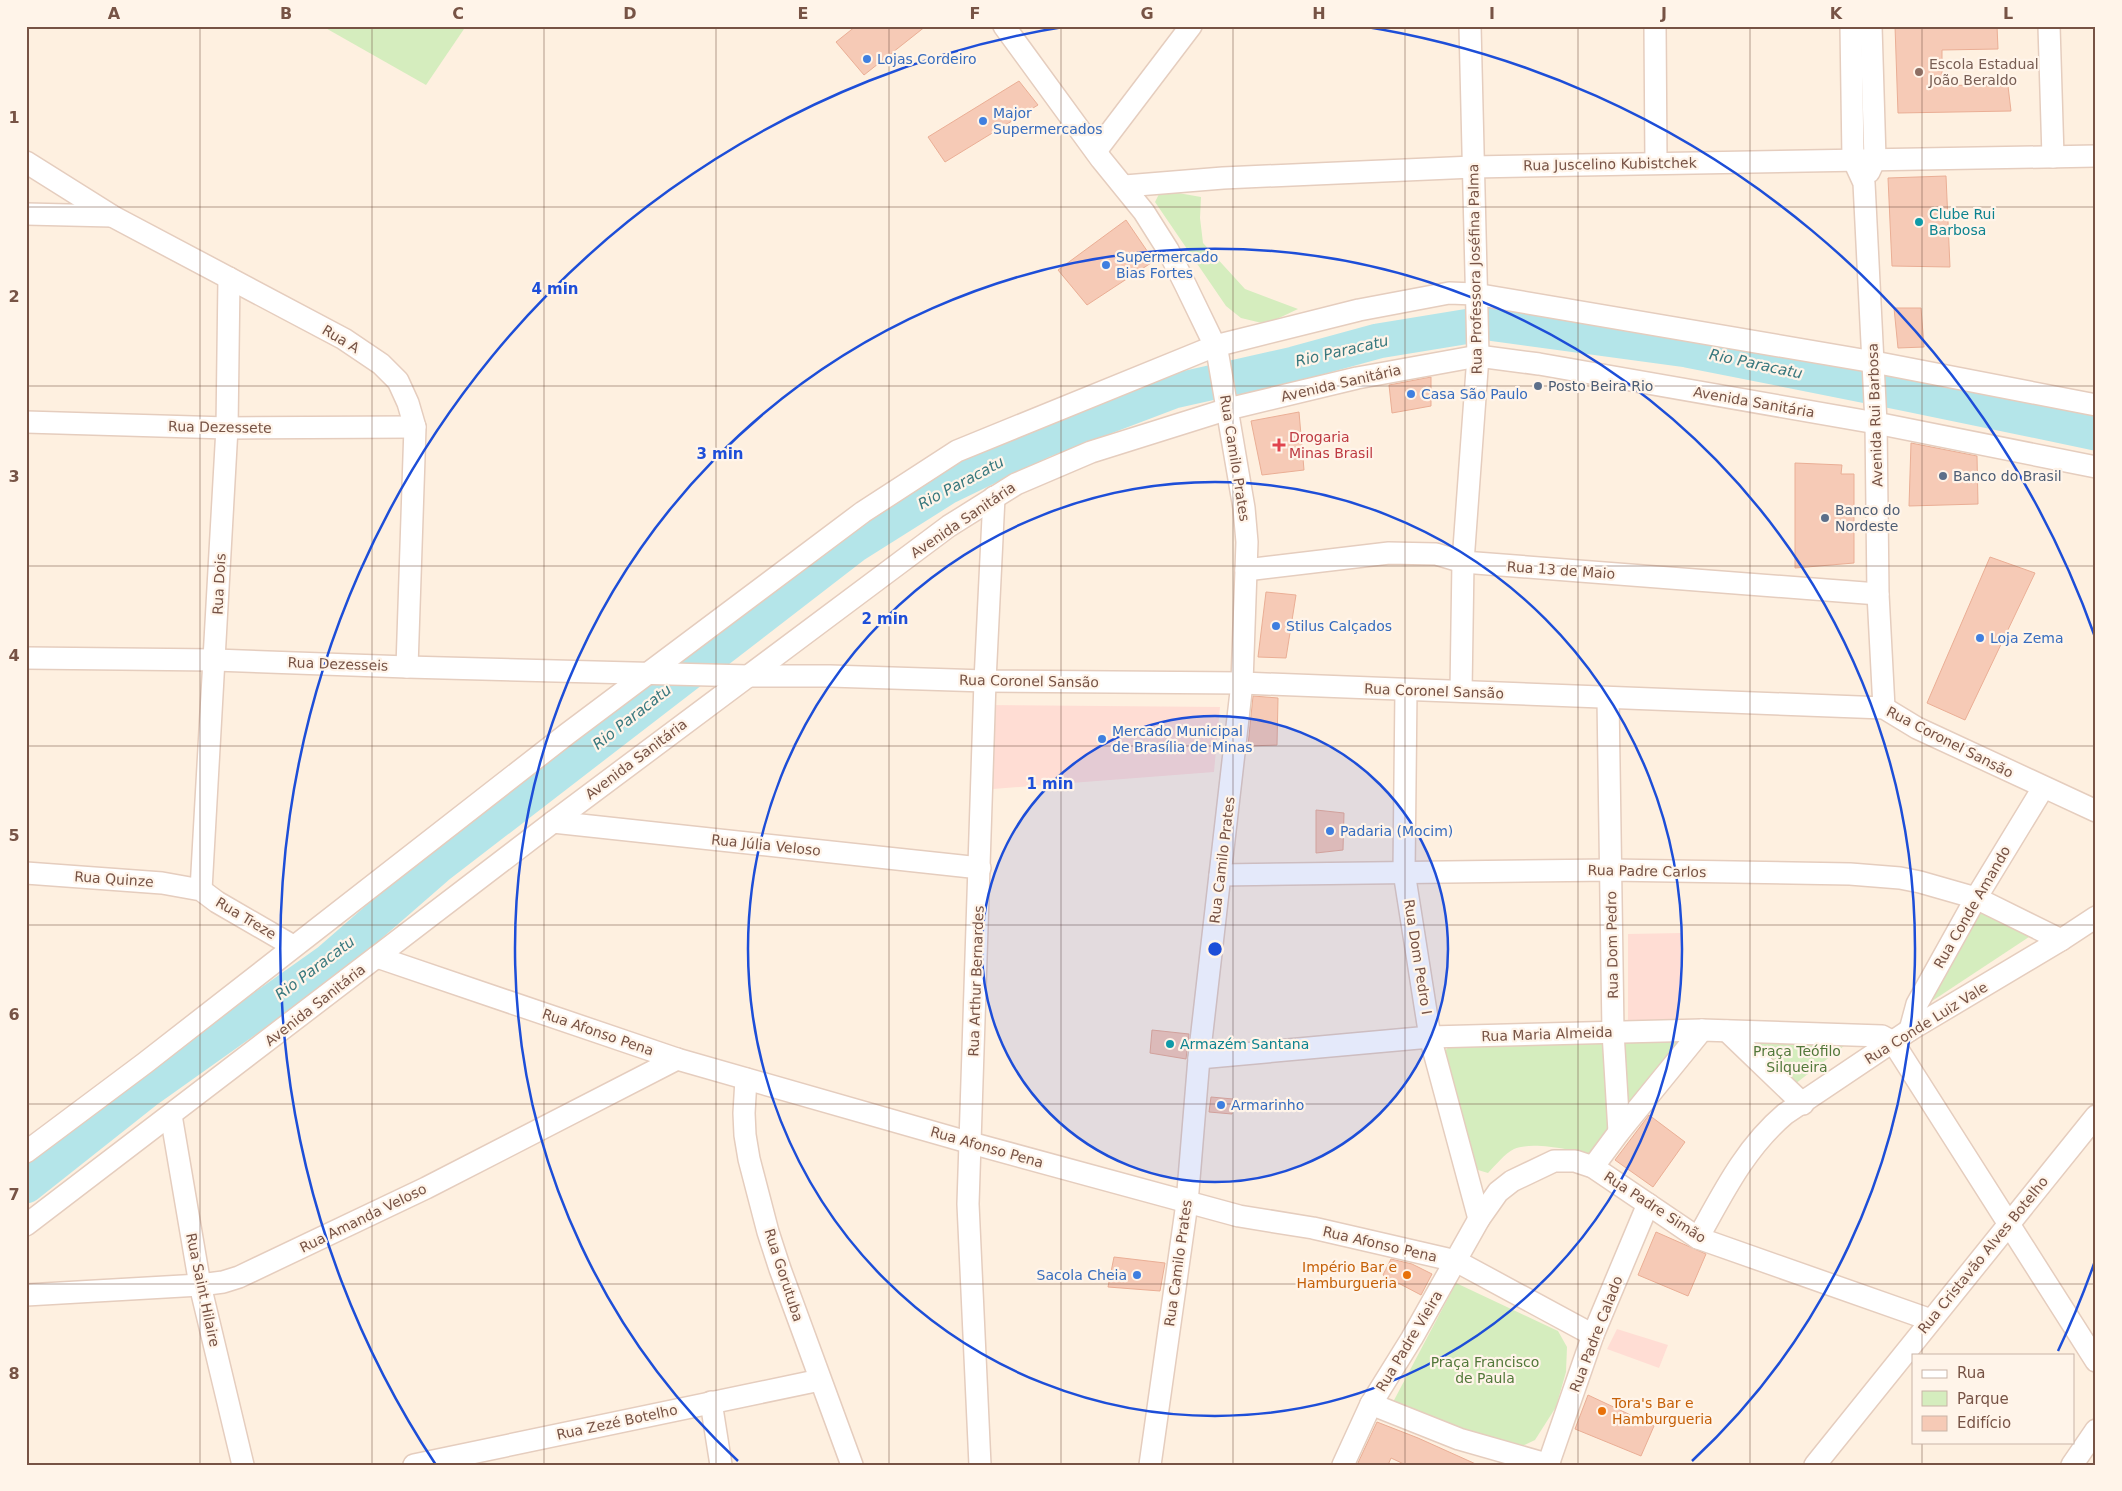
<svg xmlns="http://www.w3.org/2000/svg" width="2122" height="1491" viewBox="0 0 2122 1491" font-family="'DejaVu Sans',sans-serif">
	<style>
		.commercial { fill: #ffddd4 }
		.green { fill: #d5edbe }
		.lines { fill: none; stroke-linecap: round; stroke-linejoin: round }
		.river { stroke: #b4e5e9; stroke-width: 35 }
		.building { fill: #f6cab6; stroke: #eaae95 }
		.minor-casing { stroke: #e5cdbe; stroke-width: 24 }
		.minor { stroke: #fff; stroke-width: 21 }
		.grid { fill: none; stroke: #775345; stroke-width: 1; stroke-opacity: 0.55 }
		.ring { fill: none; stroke: #1d4ed8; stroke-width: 2.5 }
		.shop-dot { fill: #3f7fe0; stroke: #fff4e9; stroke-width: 2 }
		.education-dot { fill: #8d6e63; stroke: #fff4e9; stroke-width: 2 }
		.culture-dot { fill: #0f9aa8; stroke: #fff4e9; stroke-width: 2 }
		.service-dot { fill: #5c6f8a; stroke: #fff4e9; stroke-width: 2 }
		.health-dot { fill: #e0444e; stroke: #fff4e9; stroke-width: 2 }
		.food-dot { fill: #e8710a; stroke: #fff4e9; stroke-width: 2 }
		.labels { text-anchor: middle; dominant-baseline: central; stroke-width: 4.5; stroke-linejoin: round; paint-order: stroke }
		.shop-label { font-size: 14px; fill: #366cbe; stroke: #fff4e9; text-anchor: start }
		.education-label { font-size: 14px; fill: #785e54; stroke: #fff4e9; text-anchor: start }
		.street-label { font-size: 14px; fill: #775345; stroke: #fff4e9 }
		.culture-label { font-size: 14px; fill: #0d838f; stroke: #fff4e9; text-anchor: start }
		.service-label { font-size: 14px; fill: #4e5e75; stroke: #fff4e9; text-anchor: start }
		.health-label { font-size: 14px; fill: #be3a42; stroke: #fff4e9; text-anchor: start }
		.park-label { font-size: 14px; fill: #52783a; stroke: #fff4e9 }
		.food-label { font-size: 14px; fill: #c56008; stroke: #fff4e9; text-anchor: end }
		.water-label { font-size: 15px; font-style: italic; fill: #38787e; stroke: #fff4e9 }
		.centre { fill: #1d4ed8; stroke: #fff4e9; stroke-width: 2.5 }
		.ring-label { font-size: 15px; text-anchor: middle; font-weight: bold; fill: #1d4ed8; stroke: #fff4e9; stroke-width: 4.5; stroke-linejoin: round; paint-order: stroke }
		.neatline { fill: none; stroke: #775345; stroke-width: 2 }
		.grid-label { font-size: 16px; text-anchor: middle; font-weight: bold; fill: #775345 }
	</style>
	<rect width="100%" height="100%" fill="#fef0e0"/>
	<!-- commercial -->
	<g class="commercial">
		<polygon points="985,705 1220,707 1214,772 993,789"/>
		<polygon points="1681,933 1679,1024 1628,1026 1628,934"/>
		<polygon points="1617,1329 1668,1345 1659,1368 1607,1349"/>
	</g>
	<!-- green -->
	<g class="green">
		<polygon points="322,26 466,26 426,85"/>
		<polygon points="1161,190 1201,197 1200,218 1203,243 1245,289 1298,309 1266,324 1241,318 1226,306 1155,202"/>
		<polygon points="1981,906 2032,935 1929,1003"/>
		<polygon points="1687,1037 1624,1116 1619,1040"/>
		<path d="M1596 1040 1608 1046 1611 1122 1591 1155C1573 1150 1532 1141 1514 1149 1505 1153 1495 1166 1488 1173L1478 1170 1474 1165 1444 1052 1451 1044Z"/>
		<polygon points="1742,1040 1849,1042 1795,1084"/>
		<polygon points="1456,1283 1558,1331 1567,1347 1566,1372 1556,1407 1535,1440 1520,1447 1490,1441 1392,1404"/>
	</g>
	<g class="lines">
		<!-- river -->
		<polyline class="river" points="26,1186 146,1091 329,961 437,867 855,545 947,487 1042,441 1174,391 1294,364 1378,341 1488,323 1687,350 1903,393 2096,433"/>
	</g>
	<!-- building -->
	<g class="building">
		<polygon points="856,26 926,26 864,75 836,42"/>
		<polygon points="1895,26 1997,26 1998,49 1942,50 1942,85 2008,86 2011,111 1898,113"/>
		<polygon points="1019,81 1038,105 945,162 928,137"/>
		<polygon points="1946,176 1950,267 1892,266 1888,178"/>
		<polygon points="1126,220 1154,261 1087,305 1058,270"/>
		<polygon points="1894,308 1921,308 1924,347 1898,348"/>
		<polygon points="1431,377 1431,406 1392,413 1389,385"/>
		<polygon points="1299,412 1304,470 1262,475 1251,421"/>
		<polygon points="1911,443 1977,456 1978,504 1909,506"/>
		<polygon points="1795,463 1842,465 1841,474 1854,474 1854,563 1795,568"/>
		<polygon points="1990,557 2035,573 1965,720 1927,703"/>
		<polygon points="1266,592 1296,595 1286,658 1258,657"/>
		<polygon points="1253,696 1278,698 1277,745 1248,746"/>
		<polygon points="1316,810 1344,813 1343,850 1316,853"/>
		<polygon points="1152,1030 1189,1034 1186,1059 1150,1053"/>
		<polygon points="1211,1097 1233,1099 1232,1114 1209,1112"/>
		<polygon points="1649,1115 1685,1142 1653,1187 1615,1160"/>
		<polygon points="1656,1232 1706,1254 1688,1296 1638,1275"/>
		<polygon points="1114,1257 1165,1263 1160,1291 1108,1287"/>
		<polygon points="1391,1259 1412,1264 1432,1274 1421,1295 1383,1275"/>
		<polygon points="1588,1395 1654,1426 1641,1456 1575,1429"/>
		<polygon points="1377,1422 1418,1438 1478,1465 1406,1465 1391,1458 1388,1465 1357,1465"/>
	</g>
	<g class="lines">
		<!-- minor casing -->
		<g class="minor-casing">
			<g id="minor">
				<polyline points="1004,26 1101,159 1144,212 1168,250 1185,284 1217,350 1244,508 1247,542 1242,683 1199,1058 1187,1203 1150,1465"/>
				<polyline points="1655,26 1656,163"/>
				<polyline points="1851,26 1853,159 1864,183 1876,423 1878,594 1884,708"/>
				<polyline points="2049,26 2053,157"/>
				<polyline points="1096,151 1191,26"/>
				<polyline points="26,162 112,216 344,339 381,364 398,381 408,403 415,427 407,667"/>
				<polyline points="1869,172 1875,159 1871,26"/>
				<polyline points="1125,186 1223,178 1473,167 2096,156"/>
				<polyline points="26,214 112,216"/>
				<polyline points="26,422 227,428 415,427"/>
				<polyline points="1246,570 1389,553 1436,554 1463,562 1878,594"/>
				<polyline points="26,658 215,660 407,667 748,676 830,676 985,681 1242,683 1884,708 1917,728 2096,811"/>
				<polyline points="1406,690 1404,872 1430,1037 1479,1219"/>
				<polyline points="1461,691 1463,562 1478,356 1470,26"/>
				<polyline points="1608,698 1613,1032 1619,1132"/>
				<polyline points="553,822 980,868"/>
				<polyline points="26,873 162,883 201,890 217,902 293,946"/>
				<polyline points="1220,875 1611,870 1850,874 1900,878 1920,882 1976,898 2061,940"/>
				<polyline points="201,890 227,428 229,278"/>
				<polyline points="377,957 677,1059 971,1143 1239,1216 1313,1228 1456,1261 1593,1335"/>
				<polyline points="1910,1030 1917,1004 1976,898 2043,788"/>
				<polyline points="1727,1031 1803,1104"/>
				<polyline points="1199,1058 1430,1037 1702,1030 1882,1036 1893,1042 2096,1361"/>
				<polyline points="746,1079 744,1113 745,1135 749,1159 768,1232 780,1269 852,1465"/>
				<polyline points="171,1115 200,1285 243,1465"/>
				<polyline points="26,1152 145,1063 567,734 863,512 957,451 1215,346 1359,310 1412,300 1449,293 1475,294 1874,362 2096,405"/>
				<polyline points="1593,1167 1619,1132 1702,1030"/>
				<polyline points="26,1225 553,822 949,526 1016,484 1091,452 1228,409 1357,378 1478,356 1539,364 1876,423 2096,467"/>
				<path d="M1698 1238C1723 1193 1745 1148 1785 1114L1910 1030 2061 940 2096 917"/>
				<polyline points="26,1295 200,1285 223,1282 239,1277 426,1188 677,1059"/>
				<polyline points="711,1402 721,1465"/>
				<polyline points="1371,1404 1459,1439 1550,1465"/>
				<polyline points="414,1465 820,1380"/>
				<polyline points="980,1465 968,1204 985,681 994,497"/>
				<polyline points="1343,1465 1371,1404 1412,1338 1479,1219 1498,1192 1512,1181 1554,1161 1575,1161 1593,1167 1698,1238 1931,1320"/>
				<polyline points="1548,1465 1593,1335 1648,1204"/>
				<polyline points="1815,1465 2096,1116"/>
				<polyline points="2072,1465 2096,1430"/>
			</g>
		</g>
		<!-- minor -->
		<use href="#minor" class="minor"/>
	</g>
	<!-- grid -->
	<path class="grid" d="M200 26V1465M372 26V1465M544 26V1465M716 26V1465M889 26V1465M1061 26V1465M1233 26V1465M1405 26V1465M1578 26V1465M1750 26V1465M1922 26V1355M26 207H2096M26 386H2096M26 566H2096M26 746H2096M26 925H2096M26 1104H2096M26 1284H2096M1922 1442V1465"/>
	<!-- distance rings -->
	<circle cx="1215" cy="949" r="233" fill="#1d4ed8" fill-opacity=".12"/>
	<g class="ring">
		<circle cx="1215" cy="949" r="233"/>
		<circle cx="1215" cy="949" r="467"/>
		<path d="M738 1461A700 700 0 1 1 1692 1461"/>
		<path d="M2095 1261A934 934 0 0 1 2058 1351M436 1465A934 934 0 0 1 1069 26M1361 26A934 934 0 0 1 2095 637"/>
	</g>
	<!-- markers -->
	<g class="shop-dot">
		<circle cx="867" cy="59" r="5"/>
		<circle cx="983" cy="121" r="5"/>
		<circle cx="1106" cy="265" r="5"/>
		<circle cx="1411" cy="394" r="5"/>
		<circle cx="1276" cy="626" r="5"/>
		<circle cx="1980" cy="638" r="5"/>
		<circle cx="1102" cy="739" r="5"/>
		<circle cx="1330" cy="831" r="5"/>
		<circle cx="1221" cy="1105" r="5"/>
		<circle cx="1137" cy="1275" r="5"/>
	</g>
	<circle class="education-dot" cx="1919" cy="72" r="5"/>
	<g class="culture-dot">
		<circle cx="1919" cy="222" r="5"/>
		<circle cx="1170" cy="1044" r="5"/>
	</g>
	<g class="service-dot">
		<circle cx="1538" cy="386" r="5"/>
		<circle cx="1943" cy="476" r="5"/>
		<circle cx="1825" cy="518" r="5"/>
	</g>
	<path class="health-dot" d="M1276.5 437.5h5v5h5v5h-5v5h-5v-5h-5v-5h5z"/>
	<g class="food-dot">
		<circle cx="1407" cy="1275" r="5"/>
		<circle cx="1602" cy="1411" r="5"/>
	</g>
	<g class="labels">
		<!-- shop labels -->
		<g class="shop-label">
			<text x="877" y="59">Lojas Cordeiro</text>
			<text x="993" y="113">Major<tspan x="993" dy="16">Supermercados</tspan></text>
			<text x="1116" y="257">Supermercado<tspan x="1116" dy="16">Bias Fortes</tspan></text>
			<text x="1421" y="394">Casa São Paulo</text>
			<text x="1286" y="626">Stilus Calçados</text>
			<text x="1990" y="638">Loja Zema</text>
			<text x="1112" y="731">Mercado Municipal<tspan x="1112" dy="16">de Brasília de Minas</tspan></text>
			<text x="1340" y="831">Padaria (Mocim)</text>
			<text x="1231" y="1105">Armarinho</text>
			<text x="1127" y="1275" text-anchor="end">Sacola Cheia</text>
		</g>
		<!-- education labels -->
		<g class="education-label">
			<text x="1929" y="64">Escola Estadual<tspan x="1929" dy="16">João Beraldo</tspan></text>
		</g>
		<!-- street labels -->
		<g class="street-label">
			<text transform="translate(1610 164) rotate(-1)">Rua Juscelino Kubistchek</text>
			<text transform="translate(1475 269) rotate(-91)">Rua Professora Joséfina Palma</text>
			<text transform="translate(341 339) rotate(31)">Rua A</text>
			<text transform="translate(1341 383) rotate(-13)">Avenida Sanitária</text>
			<text transform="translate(1754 402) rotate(10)">Avenida Sanitária</text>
			<text transform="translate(1875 415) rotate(-92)">Avenida Rui Barbosa</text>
			<text transform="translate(220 427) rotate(1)">Rua Dezessete</text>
			<text transform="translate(1235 458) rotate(81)">Rua Camilo Prates</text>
			<text transform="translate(963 520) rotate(-34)">Avenida Sanitária</text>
			<text transform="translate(1561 570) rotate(4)">Rua 13 de Maio</text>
			<text transform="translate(219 584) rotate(-87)">Rua Dois</text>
			<text transform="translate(338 664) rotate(2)">Rua Dezesseis</text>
			<text transform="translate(1029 681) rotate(1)">Rua Coronel Sansão</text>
			<text transform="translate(1434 691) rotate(2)">Rua Coronel Sansão</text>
			<text transform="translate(1950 742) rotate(27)">Rua Coronel Sansão</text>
			<text transform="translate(636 759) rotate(-37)">Avenida Sanitária</text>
			<text transform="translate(766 845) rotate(6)">Rua Júlia Veloso</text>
			<text transform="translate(1222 860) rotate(-83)">Rua Camilo Prates</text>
			<text transform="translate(1647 871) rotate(1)">Rua Padre Carlos</text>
			<text transform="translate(114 879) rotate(4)">Rua Quinze</text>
			<text transform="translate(1972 907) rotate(-60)">Rua Conde Amando</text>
			<text transform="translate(246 918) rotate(31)">Rua Treze</text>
			<text transform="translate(1612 945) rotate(-91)">Rua Dom Pedro</text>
			<text transform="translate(1418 957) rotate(81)">Rua Dom Pedro I</text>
			<text transform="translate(976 981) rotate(-88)">Rua Arthur Bernardes</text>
			<text transform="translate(315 1005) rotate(-38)">Avenida Sanitária</text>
			<text transform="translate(1926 1023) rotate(-32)">Rua Conde Luiz Vale</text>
			<text transform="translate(598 1032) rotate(19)">Rua Afonso Pena</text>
			<text transform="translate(1547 1034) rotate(-2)">Rua Maria Almeida</text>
			<text transform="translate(987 1147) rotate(16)">Rua Afonso Pena</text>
			<text transform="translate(1655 1207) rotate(33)">Rua Padre Simão</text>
			<text transform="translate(363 1218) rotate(-26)">Rua Amanda Veloso</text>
			<text transform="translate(1380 1244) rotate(13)">Rua Afonso Pena</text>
			<text transform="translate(1983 1255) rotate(-51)">Rua Cristavão Alves Botelho</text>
			<text transform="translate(1178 1263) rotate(-82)">Rua Camilo Prates</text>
			<text transform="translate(784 1275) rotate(72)">Rua Gorutuba</text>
			<text transform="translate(203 1290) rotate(78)">Rua Saint Hilaire</text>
			<text transform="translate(1596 1334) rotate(-69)">Rua Padre Calado</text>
			<text transform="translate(1409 1341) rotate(-59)">Rua Padre Vieira</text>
			<text transform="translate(617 1422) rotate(-12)">Rua Zezé Botelho</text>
		</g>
		<!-- culture labels -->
		<g class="culture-label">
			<text x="1929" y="214">Clube Rui<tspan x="1929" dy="16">Barbosa</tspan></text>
			<text x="1180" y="1044">Armazém Santana</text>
		</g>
		<!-- service labels -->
		<g class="service-label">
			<text x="1548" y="386">Posto Beira Rio</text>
			<text x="1953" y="476">Banco do Brasil</text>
			<text x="1835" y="510">Banco do<tspan x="1835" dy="16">Nordeste</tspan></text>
		</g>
		<!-- health labels -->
		<g class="health-label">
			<text x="1289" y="437">Drogaria<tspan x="1289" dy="16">Minas Brasil</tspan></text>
		</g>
		<!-- park labels -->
		<g class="park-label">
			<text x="1797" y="1051">Praça Teófilo<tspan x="1797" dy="16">Silqueira</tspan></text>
			<text x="1485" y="1362">Praça Francisco<tspan x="1485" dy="16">de Paula</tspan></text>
		</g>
		<!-- food labels -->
		<g class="food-label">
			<text x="1397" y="1267">Império Bar e<tspan x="1397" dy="16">Hamburgueria</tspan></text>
			<text x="1612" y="1403" text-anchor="start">Tora's Bar e<tspan x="1612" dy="16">Hamburgueria</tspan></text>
		</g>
		<!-- water labels -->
		<g class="water-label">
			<text transform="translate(1342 351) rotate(-13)">Rio Paracatu</text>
			<text transform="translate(1756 364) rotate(12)">Rio Paracatu</text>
			<text transform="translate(961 483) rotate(-28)">Rio Paracatu</text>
			<text transform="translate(632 717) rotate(-38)">Rio Paracatu</text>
			<text transform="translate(315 968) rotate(-37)">Rio Paracatu</text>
		</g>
	</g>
	<circle cx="1215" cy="949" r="8" class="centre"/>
	<g class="ring-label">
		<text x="555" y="294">4 min</text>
		<text x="720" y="459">3 min</text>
		<text x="885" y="624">2 min</text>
		<text x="1050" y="789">1 min</text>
	</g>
	<!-- border -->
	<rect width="2122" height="1491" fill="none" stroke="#fff4e9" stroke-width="55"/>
	<!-- legend -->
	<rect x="1912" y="1354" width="162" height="90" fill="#fff4e9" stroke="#c9b4a7"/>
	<rect x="1922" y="1370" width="25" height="8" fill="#ffffff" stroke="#c9b4a7"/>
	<text x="1957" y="1378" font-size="15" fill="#775345">Rua</text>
	<rect x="1922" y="1391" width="25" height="15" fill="#d5edbe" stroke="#c9b4a7"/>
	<text x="1957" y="1404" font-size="15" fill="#775345">Parque</text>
	<rect x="1922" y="1416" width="25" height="15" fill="#f6cab6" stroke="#c9b4a7"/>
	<text x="1957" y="1428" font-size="15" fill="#775345">Edifício</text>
	<rect x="28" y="28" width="2066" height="1436" class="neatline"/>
	<g class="grid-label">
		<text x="114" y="19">A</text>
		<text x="286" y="19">B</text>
		<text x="458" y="19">C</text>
		<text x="630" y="19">D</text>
		<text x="803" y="19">E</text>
		<text x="975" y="19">F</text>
		<text x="1147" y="19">G</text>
		<text x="1319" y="19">H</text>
		<text x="1492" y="19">I</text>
		<text x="1664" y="19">J</text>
		<text x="1836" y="19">K</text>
		<text x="2008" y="19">L</text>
		<text x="14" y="123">1</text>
		<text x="14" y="302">2</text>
		<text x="14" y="482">3</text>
		<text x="14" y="661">4</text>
		<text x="14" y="841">5</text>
		<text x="14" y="1020">6</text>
		<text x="14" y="1200">7</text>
		<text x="14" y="1379">8</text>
	</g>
</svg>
